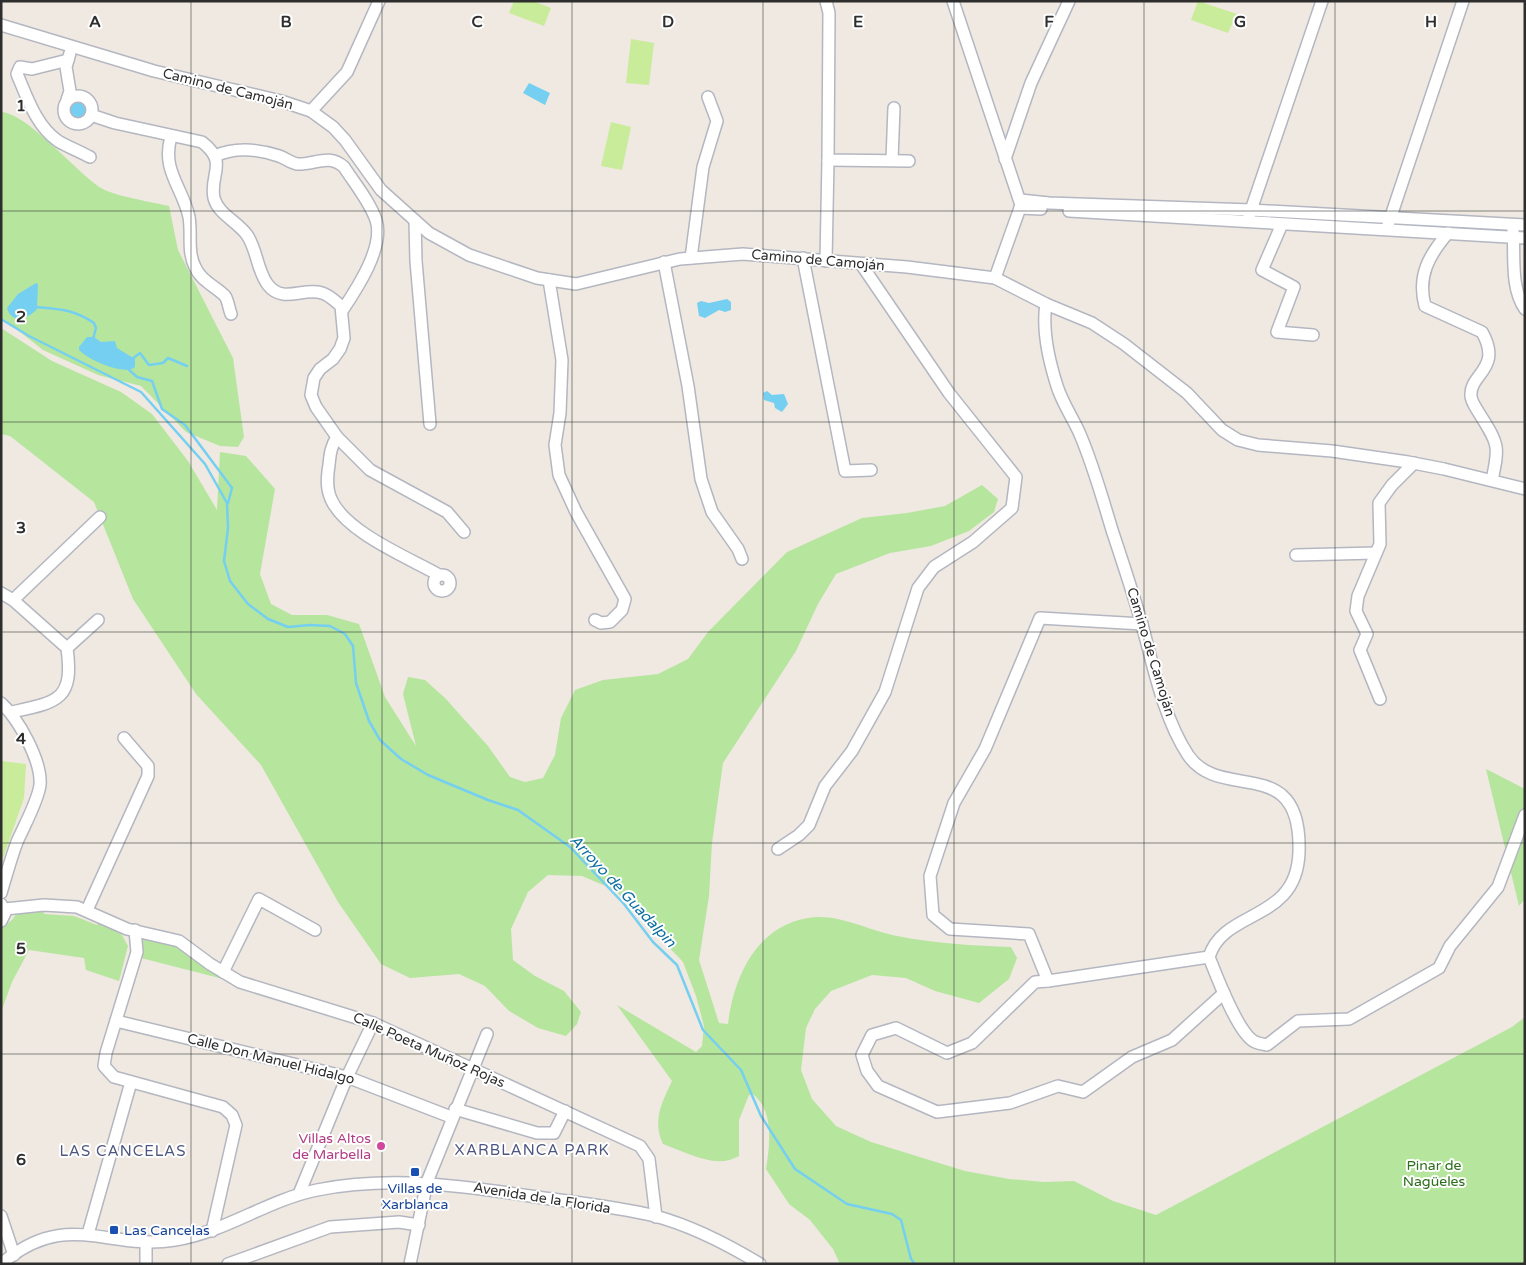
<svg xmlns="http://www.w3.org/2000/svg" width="1526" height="1265" viewBox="0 0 1526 1265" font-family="'Varela Round',sans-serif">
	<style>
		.green { fill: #b6e59e }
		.pitch { fill: #c9ec9a }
		.water { fill: #75cff0 }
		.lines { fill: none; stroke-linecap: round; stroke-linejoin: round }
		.stream { stroke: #75cff0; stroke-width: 2.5 }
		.minor-casing { stroke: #b4b7c1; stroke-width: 14 }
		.minor { stroke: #fff; stroke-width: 11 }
		.grid { fill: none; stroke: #2e2e2e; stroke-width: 1; stroke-opacity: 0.55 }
		.hotel-dot { fill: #d1479c; stroke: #fff; stroke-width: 2 }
		.transit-dot { fill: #1a4fb4; stroke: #fff; stroke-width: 2 }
		.labels { text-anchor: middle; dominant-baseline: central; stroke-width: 4; stroke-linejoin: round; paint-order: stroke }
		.street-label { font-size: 14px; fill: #2e2e2e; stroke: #fff }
		.hotel-label { font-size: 14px; fill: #b23c85; stroke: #fff; text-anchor: end }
		.park-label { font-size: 14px; fill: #2c6e1b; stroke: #fff }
		.transit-label { font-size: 14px; fill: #164399; stroke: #fff }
		.water-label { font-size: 15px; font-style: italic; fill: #0d6fa3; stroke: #fff }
		.neighbourhood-label { font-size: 15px; letter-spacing: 1px; fill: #4d5680; stroke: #fff }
		.grid-label { font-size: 16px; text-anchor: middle; font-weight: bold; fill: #2e2e2e; stroke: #fff; stroke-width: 4; stroke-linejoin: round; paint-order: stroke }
	</style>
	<rect width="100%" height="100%" fill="#efe9e1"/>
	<!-- green -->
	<g class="green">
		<path d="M1 112C27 113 76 172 101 188 114 196 152 202 169 206L178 250 233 358 244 437 238 447 220 446 186 432 141 386 98 375 43 350 1 317Z"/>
		<path d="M1 328 52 361 121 392 152 414 188 461 217 510 220 452 246 456 275 489 260 574 271 604 292 615H327L359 624 385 697 416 746 403 694 408 677 425 680 445 698 488 746 510 777 525 782 543 778 555 755 561 718 575 690 603 680 658 674 688 659 708 632 787 552 862 518 907 513 945 506 982 485 998 499 994 512 969 531 931 546 890 553 836 574 818 604 796 651 723 763 712 843 709 896 699 960 719 1023 728 1024C734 973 760 921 816 917 844 916 871 931 897 936 931 943 976 946 1011 947L1017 958 1009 979 979 1003 935 991 906 978 872 975 831 991 815 1009 806 1028 801 1070 812 1099 836 1126 871 1142 965 1171 1009 1179 1044 1182 1074 1181 1113 1201 1156 1215 1512 1027 1525 1017V1264H840L833 1249 810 1220 789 1204 766 1169C770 1144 774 1111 753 1094L749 1095 739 1120V1156C716 1170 686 1152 663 1144 652 1121 662 1102 672 1081L617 1005 696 1052 702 1046 704 1026 696 996 683 962 615 890 582 876 548 875 528 892 511 929 513 960 535 976 564 991 581 1012 577 1024 566 1036 538 1028 509 1011 485 986 459 974 410 978 381 964 338 902 261 765 196 694 133 599 94 502 10 436 1 434Z"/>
		<polygon points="1486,769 1525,789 1525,899 1519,906"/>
		<polygon points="43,908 44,914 74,916 97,925 101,920 122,935 128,946 119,981 86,970 84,958 29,950 12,982 1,1012 1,928 12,920 19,910"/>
		<polygon points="141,935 179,946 231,981 141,958"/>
	</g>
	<!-- pitch -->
	<g class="pitch">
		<polygon points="514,1 533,1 551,8 544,26 509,13"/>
		<polygon points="1198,1 1237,14 1228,33 1191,20"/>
		<polygon points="631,39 654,43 649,85 626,83"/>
		<polygon points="611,122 631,127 622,170 601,166"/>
		<polygon points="1,761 26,764 24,798 1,864"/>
	</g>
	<!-- water -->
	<g class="water">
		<polygon points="529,83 550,93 545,105 523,93"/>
		<circle cx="77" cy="110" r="10"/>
		<path d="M36 283 38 284 37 309C28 319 12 325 7 308L18 294Z"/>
		<polygon points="727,299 731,302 731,310 725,312 719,310 705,318 699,316 697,303 701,301 709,303"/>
		<path d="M87 337H94L101 342 115 341 117 348 135 359V367C125 376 88 360 79 350V347Z"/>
		<polygon points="767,391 772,395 784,394 788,404 782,412 775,408 774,403 764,400 763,393"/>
	</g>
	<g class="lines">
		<!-- stream -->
		<g class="stream">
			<path d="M35 307C59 309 73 309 94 323L96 328 93 339"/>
			<polyline points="1,319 29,336 141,392 205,464 227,503 228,528 224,561 230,581 248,604 268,619 288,627 310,625 330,626 345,634 353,646 356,683 369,721 380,740 401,759 428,775 488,800 518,810 570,847 624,904 653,942 677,965 703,1030 741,1070 761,1116 795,1169 847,1204 892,1214 901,1220 911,1259 915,1264"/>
			<polyline points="132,359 140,353 149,365 163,363 168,358 187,366"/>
			<polyline points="127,368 137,377 152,381 162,409 185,425 232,488 228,503"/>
		</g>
		<!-- minor casing -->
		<g class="minor-casing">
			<g id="minor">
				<polyline points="826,1 829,13 828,160 909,161"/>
				<polyline points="953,1 1021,205 995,278"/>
				<polyline points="1,25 154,71 281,101 311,111 333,127 345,140 381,190 429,233 469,255 537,278 576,284 680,259 743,254 907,267 995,278 1046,304 1092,323 1124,344 1187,393 1222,430 1238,440 1258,445 1332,451 1408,462 1444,469 1525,489"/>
				<path d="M68 60 32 69 20 67 17 74C27 97 36 126 58 141 68 147 79 151 90 157"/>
				<circle cx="78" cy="110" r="14"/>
				<polyline points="67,100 70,91 66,67 70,53"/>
				<polyline points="311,111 347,72 379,1"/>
				<path d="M91 115 115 123 202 142C229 163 209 174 214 198 218 214 238 222 247 235 257 249 257 271 268 285 283 304 303 287 322 293 329 295 335 301 341 306L344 338 340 349 333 359 320 369 314 378 311 395 316 407 337 437 370 470 447 512 464 532"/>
				<path d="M171 137C161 170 183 188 189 217 192 234 187 251 195 267 201 281 215 286 225 296 228 300 229 309 231 314"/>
				<path d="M215 156C234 147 258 149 279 156 285 158 291 163 297 164 314 165 329 153 344 167 355 184 370 202 376 220 385 247 356 290 342 311"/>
				<polyline points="1005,159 1031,83 1069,1"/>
				<polyline points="892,160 894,108"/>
				<polyline points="1020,200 1049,203 1251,210 1525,225"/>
				<polyline points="1020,208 1041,209"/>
				<polyline points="1069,211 1525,238"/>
				<polyline points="1249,216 1322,1"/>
				<polyline points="415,221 416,261 430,424"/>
				<polyline points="1282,224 1262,270 1294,287 1277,332 1313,335"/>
				<polyline points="1388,225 1463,1"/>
				<path d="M1513 231C1515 256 1510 287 1525 309"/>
				<path d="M1448 233C1429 255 1417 276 1425 306L1482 332C1503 369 1469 374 1471 396 1471 401 1476 408 1479 413 1498 444 1500 444 1492 480"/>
				<polyline points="691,258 703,167 717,121 708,97"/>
				<polyline points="803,258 845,471 871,470"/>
				<polyline points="826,261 828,160"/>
				<polyline points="664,262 688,386 701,479 712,512 738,549 742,559"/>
				<polyline points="549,280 562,360 560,413 555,445 559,475 576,512 625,599 622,610 610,622 601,623 595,620"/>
				<path d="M1046 304C1042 329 1049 361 1057 386 1062 402 1072 417 1079 432 1093 464 1102 497 1112 530 1122 560 1132 590 1141 621 1153 664 1163 717 1188 755 1221 804 1302 751 1299 852 1297 923 1224 908 1209 957 1217 977 1236 1028 1252 1040 1255 1043 1262 1044 1267 1045L1298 1021 1349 1019 1439 968 1450 946 1498 887 1525 815"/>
				<path d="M337 437C331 446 330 454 329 465 327 477 326 488 331 499 345 532 409 558 439 575"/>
				<polyline points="1296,555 1376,553"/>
				<circle cx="442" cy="583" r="8"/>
				<path d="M1 593 13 600 67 648C74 700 58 702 12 712"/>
				<polyline points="13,600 100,517"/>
				<polyline points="1142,624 1040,618 985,749 954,803 930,876 933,915 950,929 1029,934 1048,981 1209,957"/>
				<polyline points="67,648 98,620"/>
				<polyline points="1380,699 1360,650 1367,634 1356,611 1358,596 1380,544 1379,503 1392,485 1414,463"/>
				<path d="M1 703C18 718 42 761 40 785 38 801 24 826 17 842 11 858 6 876 1 893"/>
				<polyline points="778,849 799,835 809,825 825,786 852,751 885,692 918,588 934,567 973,542 1012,508 1016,477 949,393 861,264"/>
				<polyline points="1,904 5,913 1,921"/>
				<polyline points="5,909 44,905 77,907 127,929 179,941 210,964 240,982 373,1023 640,1146 649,1159 656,1217"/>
				<polyline points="87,910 148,776 148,766 124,738"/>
				<polyline points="135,930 137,952 106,1053 104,1066 114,1077 223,1107 232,1115 236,1125 212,1231"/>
				<polyline points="223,972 259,899 315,930"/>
				<polyline points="1048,981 1035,982 972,1043 947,1053 896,1028 872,1035 862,1055 867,1071 878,1086 937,1112 1010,1103 1058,1086 1083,1092 1132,1057 1172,1040 1224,993"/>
				<polyline points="116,1021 347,1077 451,1117"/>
				<polyline points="455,1109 537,1133 554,1133 565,1111"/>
				<polyline points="299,1194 347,1077 373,1023"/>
				<polyline points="1,1216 14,1255"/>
				<polyline points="88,1234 131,1082"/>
				<polyline points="146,1242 146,1264"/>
				<path d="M1 1264C67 1208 107 1251 175 1240 226 1232 267 1200 317 1190 389 1176 458 1185 530 1196 571 1202 614 1206 655 1216 692 1226 727 1244 760 1264"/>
				<polyline points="228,1264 330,1227 399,1222 419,1225"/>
				<polyline points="410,1264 427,1182 487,1034"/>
			</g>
		</g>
		<!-- minor -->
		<use href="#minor" class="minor"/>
	</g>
	<!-- grid -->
	<path class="grid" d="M191 1V1264M382 1V1264M572 1V1264M763 1V1264M954 1V1264M1144 1V1264M1335 1V1264M1 211H1525M1 422H1525M1 632H1525M1 843H1525M1 1054H1525"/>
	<!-- markers -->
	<circle class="hotel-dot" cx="381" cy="1146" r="5"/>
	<g class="transit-dot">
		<rect x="410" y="1167" width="10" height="10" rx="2.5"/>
		<rect x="109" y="1225" width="10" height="10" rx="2.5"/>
	</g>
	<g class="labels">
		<!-- street labels -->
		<g class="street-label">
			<text transform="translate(228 89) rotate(14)">Camino de Camoján</text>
			<text transform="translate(818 260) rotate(5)">Camino de Camoján</text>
			<text transform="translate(1151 652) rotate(73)">Camino de Camoján</text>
			<text transform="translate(429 1050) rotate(24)">Calle Poeta Muñoz Rojas</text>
			<text transform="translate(271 1059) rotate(14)">Calle Don Manuel Hidalgo</text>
			<text transform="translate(542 1198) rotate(9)">Avenida de la Florida</text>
		</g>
		<!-- hotel labels -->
		<g class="hotel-label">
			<text x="371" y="1138">Villas Altos<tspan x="371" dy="16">de Marbella</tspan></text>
		</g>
		<!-- park labels -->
		<g class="park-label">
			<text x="1434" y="1165">Pinar de<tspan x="1434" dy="16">Nagüeles</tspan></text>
		</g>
		<!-- transit labels -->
		<g class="transit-label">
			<text x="415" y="1188">Villas de<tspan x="415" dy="16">Xarblanca</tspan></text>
			<text x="124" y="1230" text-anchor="start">Las Cancelas</text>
		</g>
		<!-- water labels -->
		<g class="water-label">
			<text transform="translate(623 891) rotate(47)">Arroyo de Guadalpin</text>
		</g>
		<!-- neighbourhood labels -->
		<g class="neighbourhood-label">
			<text x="532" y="1150">XARBLANCA PARK</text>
			<text x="123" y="1151">LAS CANCELAS</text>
		</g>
	</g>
	<g class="grid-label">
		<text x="95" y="27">A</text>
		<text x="286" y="27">B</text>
		<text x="477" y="27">C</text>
		<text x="668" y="27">D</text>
		<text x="858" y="27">E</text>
		<text x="1049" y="27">F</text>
		<text x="1240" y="27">G</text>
		<text x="1431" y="27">H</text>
		<text x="21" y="111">1</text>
		<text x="21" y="322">2</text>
		<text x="21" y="533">3</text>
		<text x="21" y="744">4</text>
		<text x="21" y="954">5</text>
		<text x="21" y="1165">6</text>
	</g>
	<!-- border -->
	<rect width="1526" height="1265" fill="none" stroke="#2e2e2e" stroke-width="5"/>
</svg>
